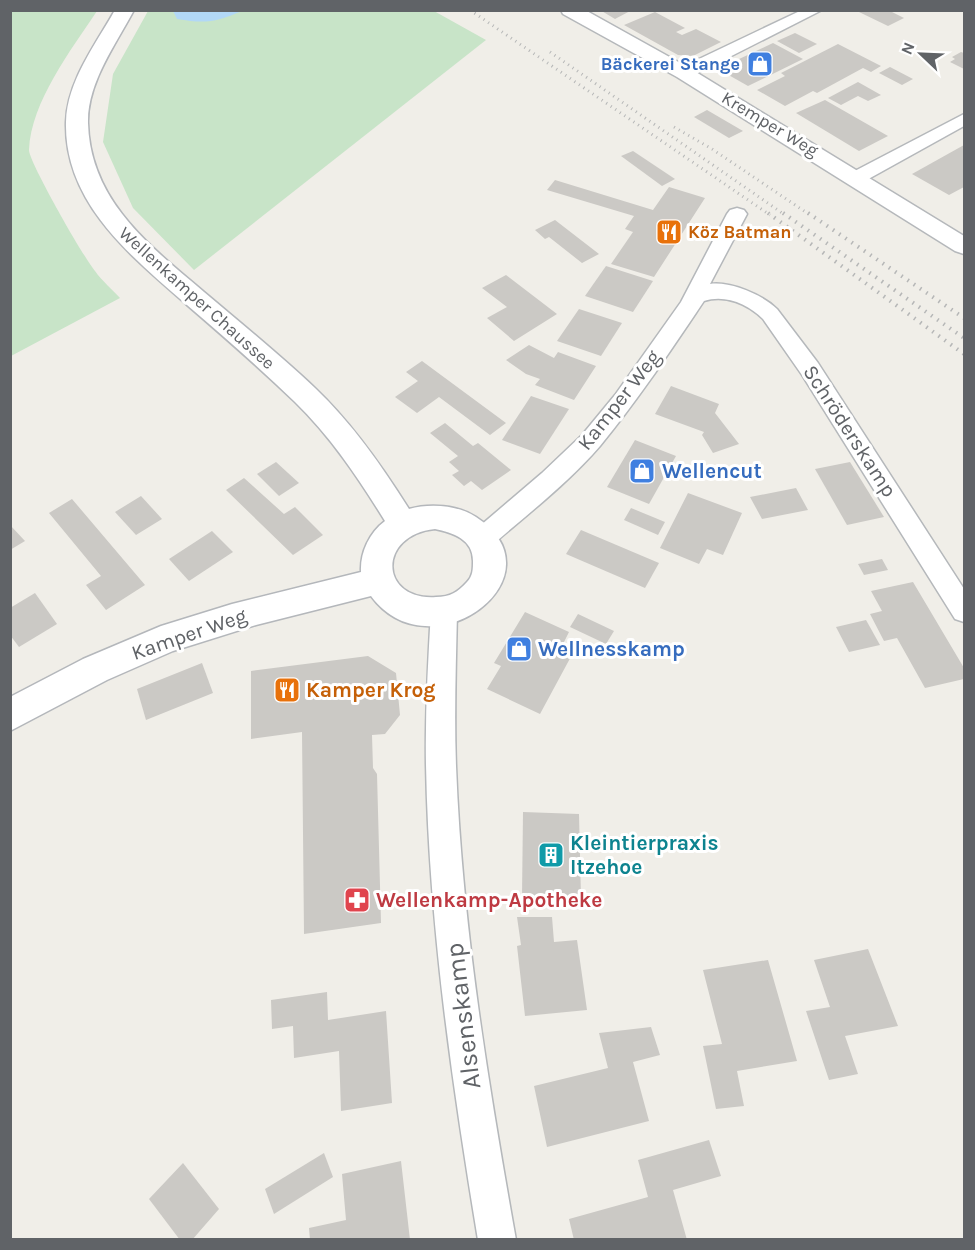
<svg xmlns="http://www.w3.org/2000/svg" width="975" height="1250" viewBox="0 0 975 1250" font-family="Karla,sans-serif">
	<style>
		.green { fill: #c8e4c8 }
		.water { fill: #b2d8f6 }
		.building { fill: #cbc9c5 }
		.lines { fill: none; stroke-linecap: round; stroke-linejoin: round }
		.minor-casing { stroke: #b5b8bb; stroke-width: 3 }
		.tertiary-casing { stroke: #b5b8bb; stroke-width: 3 }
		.secondary-casing { stroke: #b4b7bb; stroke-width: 3 }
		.minor { fill: #fff; fill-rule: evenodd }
		.tertiary { fill: #fff; fill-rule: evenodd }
		.secondary { fill: #fff; fill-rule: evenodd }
		.rail-far1 { stroke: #b6b7b7; stroke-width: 3; stroke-dasharray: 1 4.5; stroke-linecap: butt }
		.rail { stroke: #b6b7b7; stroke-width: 4; stroke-dasharray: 1.5 6; stroke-linecap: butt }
		.labels { text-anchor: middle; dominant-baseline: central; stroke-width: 6; stroke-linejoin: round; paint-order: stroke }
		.far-shop-label { font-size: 18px; font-weight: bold; fill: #366cbe; stroke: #fff; text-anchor: end }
		.far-street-label { font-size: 18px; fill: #606367; stroke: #fff }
		.far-food-label { font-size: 18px; font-weight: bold; fill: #c56008; stroke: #fff; text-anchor: start }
		.street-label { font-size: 21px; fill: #606367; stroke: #fff }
		.shop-label { font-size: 21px; font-weight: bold; fill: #366cbe; stroke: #fff; text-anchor: start }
		.food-label { font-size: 21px; font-weight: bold; fill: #c56008; stroke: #fff; text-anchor: start }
		.culture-label { font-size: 21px; font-weight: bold; fill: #0d838f; stroke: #fff; text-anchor: start }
		.health-label { font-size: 21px; font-weight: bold; fill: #be3a42; stroke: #fff; text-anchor: start }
		.near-street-label { font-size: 26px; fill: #606367; stroke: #fff }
	</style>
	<rect width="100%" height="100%" fill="#f0eee8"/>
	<!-- green -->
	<g class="green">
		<path d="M11 10 97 11C71 50 31 102 29 150 29 162 84 258 95 271 102 281 112 289 120 298L11 356Z"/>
		<polygon points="148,11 434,11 486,40 194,270 133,208 103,142 113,74"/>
	</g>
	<!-- water -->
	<path class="water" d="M173 11V10L242 11C216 22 206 24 177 19Z"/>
	<!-- building -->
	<g class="building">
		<polygon points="600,10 632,10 615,19"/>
		<polygon points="861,10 888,10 904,18 888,26 859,12"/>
		<polygon points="655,12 685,28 676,32 682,35 696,29 721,42 693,56 678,55 624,25"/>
		<polygon points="795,33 817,44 799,53 777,41"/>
		<polygon points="773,43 803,59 748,86 718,69"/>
		<polygon points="838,44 881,66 871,72 863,68 817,93 813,91 785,106 757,90 785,76 781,73"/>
		<polygon points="961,52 964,53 964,69 950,62 955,59 952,57"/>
		<polygon points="890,67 913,79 902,85 879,73"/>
		<polygon points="858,82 881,95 868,101 858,96 841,105 828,98"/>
		<polygon points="825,100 888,136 859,151 796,113"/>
		<polygon points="707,110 743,131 729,138 694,117"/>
		<polygon points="964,145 964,187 949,195 912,174"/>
		<polygon points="633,151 675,179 662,186 621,156"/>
		<polygon points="555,180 653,210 669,187 705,198 654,277 611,264 633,232 625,229 634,216 547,190"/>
		<polygon points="555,220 599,254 582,263 549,237 545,239 535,230"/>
		<polygon points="606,266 653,281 633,312 585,296"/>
		<polygon points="506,275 557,314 514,341 487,318 507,307 482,288"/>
		<polygon points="579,309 622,323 601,356 557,341"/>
		<polygon points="529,345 554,358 558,352 596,366 574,400 535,385 540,379 526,374 506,360"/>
		<polygon points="422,361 506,423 490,435 439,397 417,413 395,397 418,381 406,372"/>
		<polygon points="671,386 719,404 715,413 739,444 713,453 702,435 704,432 655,414"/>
		<polygon points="531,396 569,409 540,454 502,440"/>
		<polygon points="445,423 473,446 478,443 511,470 482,490 471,481 464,486 452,475 459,471 449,462 458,456 430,433"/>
		<polygon points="635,440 676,456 649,504 607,487"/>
		<polygon points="276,462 299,483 279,496 257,474"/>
		<polygon points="850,462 884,517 847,525 815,469"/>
		<polygon points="244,478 284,514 295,507 323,535 293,555 226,490"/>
		<polygon points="796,488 808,510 762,519 750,497"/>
		<polygon points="688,493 742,513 723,555 707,549 699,564 660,548"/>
		<polygon points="141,496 162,519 136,535 115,512"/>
		<polygon points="72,499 145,585 106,610 86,585 101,576 49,513"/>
		<polygon points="631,508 665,522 658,535 624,520"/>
		<polygon points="10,525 25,541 10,550"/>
		<polygon points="581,530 659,563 645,588 566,554"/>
		<polygon points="212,531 233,552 189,581 169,559"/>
		<polygon points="882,559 888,570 864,575 858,564"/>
		<polygon points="913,582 964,668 964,679 925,688 897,638 884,641 870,614 882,611 871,591"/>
		<polygon points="35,593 57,624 19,647 10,635 10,608"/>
		<polygon points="525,612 569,632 562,646 574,651 540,714 487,689 501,666 494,663"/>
		<polygon points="578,614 614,631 606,644 570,627"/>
		<polygon points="866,620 880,645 849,652 836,627"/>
		<polygon points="368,656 396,673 400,715 385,734 372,735 373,768 377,774 381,923 304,934 302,732 251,739 251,671"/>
		<polygon points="202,663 213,693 146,720 137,689"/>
		<polygon points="523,812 579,814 581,898 522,896"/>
		<polygon points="517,917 552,917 554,942 577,940 587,1010 525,1016 517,946 521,945"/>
		<polygon points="868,949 898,1026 845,1036 858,1074 829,1080 806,1011 830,1007 814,960"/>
		<polygon points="768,960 797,1061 737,1071 744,1106 716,1109 703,1046 722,1044 703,970"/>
		<polygon points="327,992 328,1020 386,1011 392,1103 341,1111 339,1051 294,1058 293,1026 272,1029 271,1000"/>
		<polygon points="651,1027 660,1055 633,1062 649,1121 547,1147 534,1086 608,1068 599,1033"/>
		<polygon points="709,1140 721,1176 673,1190 687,1240 574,1240 569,1219 648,1197 638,1160"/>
		<polygon points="324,1153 333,1177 274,1214 265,1189"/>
		<polygon points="401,1161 410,1240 310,1240 309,1228 346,1220 342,1174"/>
		<polygon points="183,1163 219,1209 192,1240 180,1240 149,1199"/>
	</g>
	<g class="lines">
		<!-- minor casing -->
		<g class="minor-casing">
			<g id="minor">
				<polygon points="802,10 822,10 690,77 684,78 676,73 678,69"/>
				<polygon points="964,114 964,126 863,182 849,182 847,178 849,174"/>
				<path d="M737 208 744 210 747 214 710 284C730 281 763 295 777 309L818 363 964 589V622L955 619 802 375 763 319C748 304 725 294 704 301 671 350 638 400 600 446 568 483 529 513 492 545L483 548 474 545 470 538 474 531 542 473 582 435 615 395 681 302 727 214 730 210Z"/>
				<path d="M444 600 453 603 457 611C456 663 454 714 456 766 462 925 488 1083 516 1240H478C452 1083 429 924 426 765 425 714 428 662 431 611L435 603Z"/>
			</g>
		</g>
		<!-- tertiary casing -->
		<g class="tertiary-casing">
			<polygon id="tertiary" points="561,10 585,10 691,69 964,236 964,254 955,251 677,77 563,14"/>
		</g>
		<!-- secondary casing -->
		<g class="secondary-casing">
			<path id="secondary" d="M115 10H134C116 44 87 83 88 123 90 201 150 246 204 292 242 324 279 354 315 388 352 423 382 466 409 509 430 503 458 505 476 517 566 576 431 677 371 596L256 625 173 651 107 680 10 731V697L83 659 161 626 232 604 361 572C360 553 369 533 385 521 359 479 331 437 295 402 260 368 223 336 187 305 131 256 64 203 66 122 67 81 96 44 115 10ZM435 529C453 533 473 539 473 561 473 569 473 576 467 582 458 592 450 597 436 597 379 601 377 535 435 529Z"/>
		</g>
		<!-- minor -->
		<use href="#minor" class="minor"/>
		<!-- tertiary -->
		<use href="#tertiary" class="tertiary"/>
		<!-- secondary -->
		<use href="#secondary" class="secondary"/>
		<!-- rail-far1 -->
		<g class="rail-far1">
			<polyline points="470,10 770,215"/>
			<polyline points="550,52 785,215"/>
			<polyline points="674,127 712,149 810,215"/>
		</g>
		<!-- rail -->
		<g class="rail">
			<polyline points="768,213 964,354"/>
			<polyline points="783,213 964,338"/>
			<polyline points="808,213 964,318"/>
		</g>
	</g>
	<!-- icons -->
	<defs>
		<g id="shop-square" transform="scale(1.35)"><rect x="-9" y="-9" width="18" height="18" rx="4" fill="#3f7fe0" stroke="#fff"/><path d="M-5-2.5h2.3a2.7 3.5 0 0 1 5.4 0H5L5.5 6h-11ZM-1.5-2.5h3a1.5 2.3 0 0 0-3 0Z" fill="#fff"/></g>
		<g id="restaurant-square" transform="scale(1.35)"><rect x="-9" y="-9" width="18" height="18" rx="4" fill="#e8710a" stroke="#fff"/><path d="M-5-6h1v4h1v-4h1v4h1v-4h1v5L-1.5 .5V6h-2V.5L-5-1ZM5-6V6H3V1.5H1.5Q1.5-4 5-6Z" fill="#fff"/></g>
		<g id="building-square" transform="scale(1.35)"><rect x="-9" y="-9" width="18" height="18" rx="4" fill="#0f9aa8" stroke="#fff"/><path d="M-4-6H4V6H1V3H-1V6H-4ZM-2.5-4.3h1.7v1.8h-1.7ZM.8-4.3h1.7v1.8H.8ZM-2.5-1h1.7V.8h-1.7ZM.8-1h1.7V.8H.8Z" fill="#fff"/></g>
		<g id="pharmacy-square" transform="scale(1.35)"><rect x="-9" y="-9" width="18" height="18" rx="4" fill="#e0444e" stroke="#fff"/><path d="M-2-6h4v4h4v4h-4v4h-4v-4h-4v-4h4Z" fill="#fff"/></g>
	</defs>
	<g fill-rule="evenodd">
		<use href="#shop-square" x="760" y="64"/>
		<use href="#restaurant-square" x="669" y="232"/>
		<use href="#shop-square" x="642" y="471"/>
		<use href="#shop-square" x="519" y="649"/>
		<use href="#restaurant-square" x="287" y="690"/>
		<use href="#building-square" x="551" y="855"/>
		<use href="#pharmacy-square" x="357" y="900"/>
	</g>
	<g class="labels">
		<!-- far-shop labels -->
		<g class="far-shop-label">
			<text x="740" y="64">Bäckerei Stange</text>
		</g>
		<!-- far-street labels -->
		<g class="far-street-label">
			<text transform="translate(770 124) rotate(31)">Kremper Weg</text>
			<text transform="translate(197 298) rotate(42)">Wellenkamper Chaussee</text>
		</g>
		<!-- far-food labels -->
		<g class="far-food-label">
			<text x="688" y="232">Köz Batman</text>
		</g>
		<!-- street labels -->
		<g class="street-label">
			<text transform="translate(619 400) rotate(-52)">Kamper Weg</text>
			<text transform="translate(850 431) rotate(57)">Schröderskamp</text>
			<text transform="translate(189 634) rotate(-19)">Kamper Weg</text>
		</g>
		<!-- shop labels -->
		<g class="shop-label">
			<text x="662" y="471">Wellencut</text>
			<text x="538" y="649">Wellnesskamp</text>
		</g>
		<!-- food labels -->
		<g class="food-label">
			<text x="306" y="690">Kamper Krog</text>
		</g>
		<!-- culture labels -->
		<g class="culture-label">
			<text x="570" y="843">Kleintierpraxis<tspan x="570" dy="24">Itzehoe</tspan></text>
		</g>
		<!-- health labels -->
		<g class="health-label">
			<text x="376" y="900">Wellenkamp-Apotheke</text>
		</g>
		<!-- near-street labels -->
		<g class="near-street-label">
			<text transform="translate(463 1016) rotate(-97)">Alsenskamp</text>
		</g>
	</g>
	<!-- border -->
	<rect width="975" height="1250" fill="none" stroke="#606367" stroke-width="24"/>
	<!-- north arrow -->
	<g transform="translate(921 54) rotate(293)" stroke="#ffffff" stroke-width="4.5" paint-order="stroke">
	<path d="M0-4.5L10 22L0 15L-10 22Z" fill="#606367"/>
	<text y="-9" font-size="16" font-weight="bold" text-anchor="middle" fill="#606367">N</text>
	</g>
</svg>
